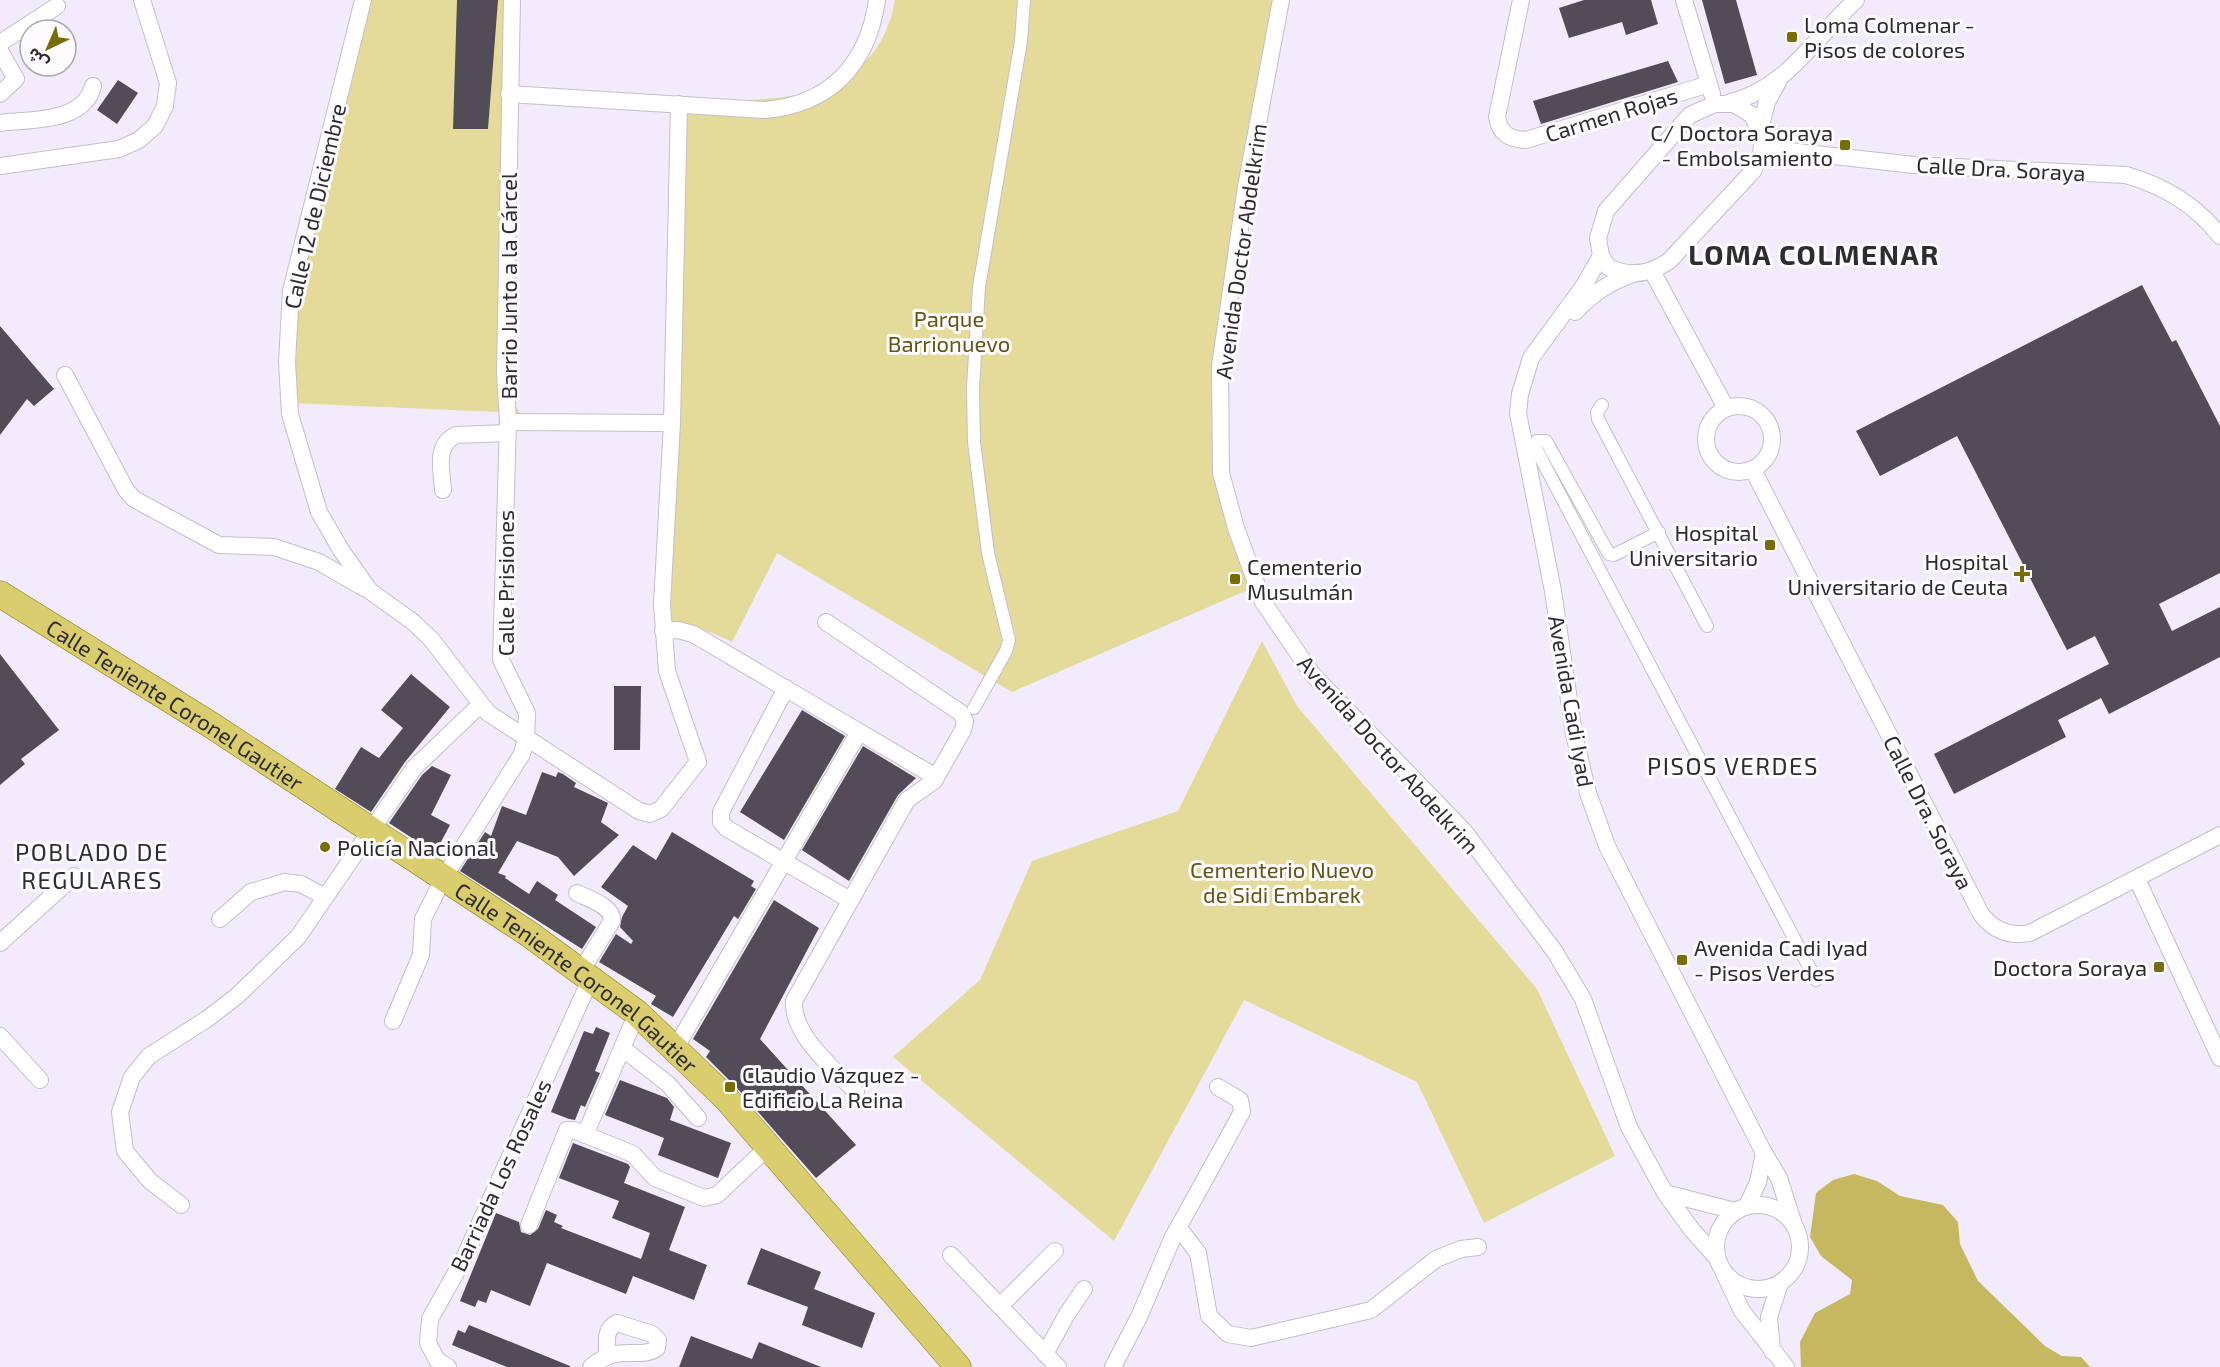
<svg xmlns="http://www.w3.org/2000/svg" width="2220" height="1367" viewBox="0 0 2220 1367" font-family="'Exo 2','Noto Sans Arabic',sans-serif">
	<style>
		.green { fill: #e4db9a }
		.forest { fill: #c5b861 }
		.building { fill: #514c58 }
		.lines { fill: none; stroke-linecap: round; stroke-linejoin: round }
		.pedestrian-casing { stroke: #c4becc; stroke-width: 14 }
		.minor-casing { stroke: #c4becc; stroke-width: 18 }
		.primary-casing { stroke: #8d7f18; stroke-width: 27 }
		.pedestrian { stroke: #fff; stroke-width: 12 }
		.minor { stroke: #fff; stroke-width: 16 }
		.primary { stroke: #d9cd6d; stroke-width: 26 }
		.poi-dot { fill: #786c05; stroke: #fdfbfe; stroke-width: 2 }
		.labels { text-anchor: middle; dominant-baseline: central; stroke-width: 6; stroke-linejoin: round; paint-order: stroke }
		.poi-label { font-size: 22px; fill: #2e2b31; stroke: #fdfbfe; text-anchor: start }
		.street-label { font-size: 22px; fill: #2e2b31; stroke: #fdfbfe }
		.park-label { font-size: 22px; fill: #605715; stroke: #fdfbfe }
		.neighbourhood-label { font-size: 24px; letter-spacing: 1.5px; fill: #2e2b31; stroke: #fdfbfe }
		.district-label { font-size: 28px; font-weight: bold; letter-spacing: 1.5px; fill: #2e2b31; stroke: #fdfbfe }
	</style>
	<rect width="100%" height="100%" fill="#f2ebfb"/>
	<!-- green -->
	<g class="green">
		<polygon points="356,0 513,0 509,396 520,413 289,403 285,358"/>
		<path d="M895 0H1281L1266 79 1217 446 1257 586 1012 692 777 553 732 642C706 630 697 625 668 633L685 99C769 102 876 107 895 0Z"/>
		<polygon points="1262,641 1297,706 1537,989 1615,1156 1484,1223 1417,1082 1244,1000 1114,1241 893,1057 980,980 1032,861 1178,811"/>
	</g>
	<!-- forest -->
	<polygon class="forest" points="1854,1174 1877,1181 1900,1196 1943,1205 1958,1222 1960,1244 1978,1281 2045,1346 2062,1356 2081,1357 2090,1367 1801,1367 1800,1342 1815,1313 1850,1294 1852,1280 1821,1256 1810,1237 1816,1193 1833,1180"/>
	<!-- building -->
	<g class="building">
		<polygon points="457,0 498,0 488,129 453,129"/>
		<polygon points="1584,0 1651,0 1658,24 1626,35 1622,22 1569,38 1559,8"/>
		<polygon points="1702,0 1736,0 1757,75 1725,84"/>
		<polygon points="1668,61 1678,82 1541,124 1533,101"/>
		<polygon points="118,80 138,93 117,124 97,110"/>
		<polygon points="2142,285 2172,342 2176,340 2220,426 2220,573 2159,604 2172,631 2220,607 2220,657 2109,714 2101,698 2058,720 2066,737 1954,794 1934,754 2109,664 2095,636 2067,650 1957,436 1880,476 1856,431"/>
		<polygon points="0,326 54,389 34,406 27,399 0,435"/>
		<polygon points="0,654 59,730 21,759 25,764 0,785"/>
		<polygon points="411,674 450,707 405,762 371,812 335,789 361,747 379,758 403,728 381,710"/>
		<polygon points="614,686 641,686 640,750 614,750"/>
		<polygon points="802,710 845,736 784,840 740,812"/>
		<polygon points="863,746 916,778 898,795 849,881 802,850"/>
		<polygon points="432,766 451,775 431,815 450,825 435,853 389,823 422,775"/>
		<polygon points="542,772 556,777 558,772 563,774 576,783 574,787 608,803 601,822 619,835 574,876 558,857 517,841 498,873 506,876 505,878 529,894 537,881 558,895 555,900 596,927 582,949 460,871 485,832 491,836 502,806 526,815"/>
		<polygon points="672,832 754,881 751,886 756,889 738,919 734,916 673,1017 651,1004 656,996 599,962 616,934 631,944 633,941 620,927 622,917 628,906 601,887 633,845 656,860"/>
		<polygon points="774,900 819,928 760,1039 856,1145 816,1178 737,1088 706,1057 710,1051 693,1039"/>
		<polygon points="596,1027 610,1033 595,1071 600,1073 585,1107 581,1105 575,1120 569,1119 551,1112 584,1031 593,1034"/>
		<polygon points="620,1080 667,1098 674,1107 670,1120 731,1143 718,1178 658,1155 664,1138 605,1115"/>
		<polygon points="573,1143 628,1164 630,1167 624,1183 685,1207 669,1250 707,1265 694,1300 633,1276 626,1294 547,1263 530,1306 491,1290 486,1303 478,1300 475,1307 460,1301 496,1213 519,1222 521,1232 530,1235 538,1229 546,1210 557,1215 554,1222 563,1226 561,1228 641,1259 650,1233 612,1218 619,1201 559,1178"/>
		<polygon points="761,1248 821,1272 814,1289 875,1313 862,1348 802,1325 808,1307 747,1284"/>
		<polygon points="469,1325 570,1366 570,1367 507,1367 452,1345 458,1330 465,1333"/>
		<polygon points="691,1336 752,1359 759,1342 821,1367 679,1367"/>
	</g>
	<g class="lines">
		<!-- pedestrian casing -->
		<g class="pedestrian-casing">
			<g id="pedestrian">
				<polyline points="1602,405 1597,412 1598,419 1707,626"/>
				<polyline points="1659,532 1614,555 1609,554 1546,441 1537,441 1535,447 1816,980"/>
				<polyline points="974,708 1006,651 1009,640 988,553 974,442 973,388 979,287 1021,41 1024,0"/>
			</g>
		</g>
		<!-- minor casing -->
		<g class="minor-casing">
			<g id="minor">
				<polyline points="363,0 291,291 287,362 290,414 319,512 341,550 370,591 413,622 431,639 488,713 639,811 650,814 661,809 698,762 667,671 662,604 672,423 679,104"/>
				<polyline points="1281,0 1246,187 1220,366 1221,473 1236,528 1263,602 1313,675 1464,831 1555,952 1583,999 1629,1127 1665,1193 1692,1230 1717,1258"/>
				<path d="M1521 0 1497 117C1500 135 1510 139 1526 140L1709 84"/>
				<polyline points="1684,0 1712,94"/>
				<polyline points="0,43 57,6"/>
				<polyline points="0,51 16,79 0,94"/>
				<path d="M509 94 764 110C830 105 868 64 877 0"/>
				<path d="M1728 103C1787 89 1814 38 1856 0"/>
				<path d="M1715 104H1734L1752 115 1763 138 1761 154 1753 171 1669 261C1650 274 1630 278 1608 267L1601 256 1598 238 1606 211 1690 115Z"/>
				<path d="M0 123C31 119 84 123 93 86"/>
				<polyline points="1760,129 1767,102 1778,82"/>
				<path d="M1763 148 1914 165 2126 175C2164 186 2195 204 2220 236"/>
				<polyline points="0,166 119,149 139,140 155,126 165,106 168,83 142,0"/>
				<polyline points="1601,256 1583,287 1531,358 1520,394 1518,413 1553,591 1574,734 1588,793 1607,846 1764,1153 1779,1178 1794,1225"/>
				<polyline points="1652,271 1726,408"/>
				<path d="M1575 312C1593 293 1608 283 1633 274"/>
				<polyline points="65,375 126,490 134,499 219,545 274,547 319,562 364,588"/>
				<circle cx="1739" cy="439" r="33"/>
				<polyline points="508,422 672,423"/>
				<path d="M1753 470 1981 914C1993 930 2009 937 2030 933L2220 835"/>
				<path d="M443 490C442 470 434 446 456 435L507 433"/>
				<path d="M826 622 961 713 965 721 963 730 934 781 907 800 794 1001C792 1036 834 1068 856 1092"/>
				<polyline points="663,631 678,630 693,634 936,777"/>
				<polyline points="786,688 721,812 721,822 726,828 850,900"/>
				<polyline points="2137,879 2220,1058"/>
				<path d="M577 893C589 899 613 906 612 921L581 971"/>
				<polyline points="220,919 251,892 285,882 301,884 325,897"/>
				<polyline points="0,943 74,876"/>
				<polyline points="393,1021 421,955 423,919 443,879 522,754 526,739 527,713 501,660 508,422 505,374 512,0"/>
				<polyline points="0,1036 40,1080"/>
				<polyline points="676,1047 859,732"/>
				<polyline points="622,1048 668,1084 698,1118"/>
				<polyline points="585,1135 637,1013"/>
				<polyline points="1665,1193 1735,1211"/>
				<polyline points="181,1205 150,1181 125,1151 120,1112 132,1077 149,1056 207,1019 237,996 298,937 414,768 480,705"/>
				<circle cx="1758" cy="1247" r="42"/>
				<polyline points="1747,1206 1758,1182 1764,1153"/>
				<polyline points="529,1225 567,1130 574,1130 633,1154 655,1178 704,1198 717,1195 768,1147"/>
				<polyline points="1179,1228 1198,1253 1209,1316 1228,1334 1251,1338 1371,1310 1436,1259 1461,1249 1478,1247"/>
				<polyline points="951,1255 1058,1367"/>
				<polyline points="1724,1273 1742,1311 1786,1367"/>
				<polyline points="1000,1306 1055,1251"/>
				<polyline points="1772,1351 1769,1317 1780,1283"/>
				<polyline points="1045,1354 1067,1314 1084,1289"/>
				<polyline points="448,1367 437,1360 428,1343 430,1319 464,1258 591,978"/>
				<path d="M591 1367C620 1342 638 1361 657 1348L658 1340 652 1334 617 1323C604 1329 607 1342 607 1355"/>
				<polyline points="1113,1367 1139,1317 1173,1237 1242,1112 1240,1100 1218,1087"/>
			</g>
		</g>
		<!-- primary casing -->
		<g class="primary-casing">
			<g id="primary">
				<path id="s1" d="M0 594 211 725 529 934 637 1013 726 1098 958 1367"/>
			</g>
		</g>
		<!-- pedestrian -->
		<use href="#pedestrian" class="pedestrian"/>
		<!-- minor -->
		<use href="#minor" class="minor"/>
		<!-- primary -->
		<use href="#primary" class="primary"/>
	</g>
	<!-- markers -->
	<g class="poi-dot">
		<rect x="1786" y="31" width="12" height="12" rx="3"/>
		<rect x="1839" y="139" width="12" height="12" rx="3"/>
		<rect x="1764" y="539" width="12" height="12" rx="3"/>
		<path d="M2019 565h6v6h6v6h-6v6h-6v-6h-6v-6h6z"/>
		<rect x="1229" y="573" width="12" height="12" rx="3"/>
		<circle cx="325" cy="847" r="6"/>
		<rect x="1676" y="954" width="12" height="12" rx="3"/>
		<rect x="2153" y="961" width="12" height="12" rx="3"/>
		<rect x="724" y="1081" width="12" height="12" rx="3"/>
	</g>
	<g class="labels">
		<!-- poi labels -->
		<g class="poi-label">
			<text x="1804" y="24">Loma Colmenar -<tspan x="1804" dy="25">Pisos de colores</tspan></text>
			<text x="1833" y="132" text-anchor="end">C/ Doctora Soraya<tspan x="1833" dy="25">- Embolsamiento</tspan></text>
			<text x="1758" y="532" text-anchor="end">Hospital<tspan x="1758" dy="25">Universitario</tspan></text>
			<text x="2008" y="561" text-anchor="end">Hospital<tspan x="2008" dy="25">Universitario de Ceuta</tspan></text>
			<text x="1247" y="566">Cementerio<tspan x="1247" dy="25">Musulmán</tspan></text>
			<text x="337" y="847">Policía Nacional</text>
			<text x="1694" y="947">Avenida Cadi Iyad<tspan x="1694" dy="25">- Pisos Verdes</tspan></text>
			<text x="2147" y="967" text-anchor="end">Doctora Soraya</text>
			<text x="742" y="1074">Claudio Vázquez -<tspan x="742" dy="25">Edificio La Reina</tspan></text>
		</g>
		<!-- street labels -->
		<g class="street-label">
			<text transform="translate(1611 114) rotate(-17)">Carmen Rojas</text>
			<text transform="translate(2001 168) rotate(3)">Calle Dra. Soraya</text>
			<text transform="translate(314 206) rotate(-77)">Calle 12 de Diciembre</text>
			<text transform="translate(1240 251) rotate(-82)">Avenida Doctor Abdelkrim</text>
			<text transform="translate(508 286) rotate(-90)">Barrio Junto a la Cárcel</text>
			<text transform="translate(505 583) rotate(-90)">Calle Prisiones</text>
			<text transform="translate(1572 701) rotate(80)">Avenida Cadi Iyad</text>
			<text stroke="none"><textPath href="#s1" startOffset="207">Calle Teniente Coronel Gautier</textPath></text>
			<text transform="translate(1389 754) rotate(48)">Avenida Doctor Abdelkrim</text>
			<text transform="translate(1929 812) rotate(63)">Calle Dra. Soraya</text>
			<text stroke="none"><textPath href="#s1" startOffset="693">Calle Teniente Coronel Gautier</textPath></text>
			<text transform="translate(500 1175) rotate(-65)">Barriada Los Rosales</text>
		</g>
		<!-- park labels -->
		<g class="park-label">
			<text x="949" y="318">Parque<tspan x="949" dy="25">Barrionuevo</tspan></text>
			<text x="1282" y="869">Cementerio Nuevo<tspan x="1282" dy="25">de Sidi Embarek</tspan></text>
		</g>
		<!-- neighbourhood labels -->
		<g class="neighbourhood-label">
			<text x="1733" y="765">PISOS VERDES</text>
			<text x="92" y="851">POBLADO DE<tspan x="92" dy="28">REGULARES</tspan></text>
		</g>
		<!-- district labels -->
		<g class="district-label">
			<text x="1814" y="254">LOMA COLMENAR</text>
		</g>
	</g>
	<!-- north arrow -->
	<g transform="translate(48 48) rotate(224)"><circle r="28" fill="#fdfbfe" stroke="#aaa8ac" stroke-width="1.5"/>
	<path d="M0-4.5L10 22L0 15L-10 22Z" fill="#786c05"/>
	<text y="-9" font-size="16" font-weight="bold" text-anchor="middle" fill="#2e2b31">ش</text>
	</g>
</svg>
